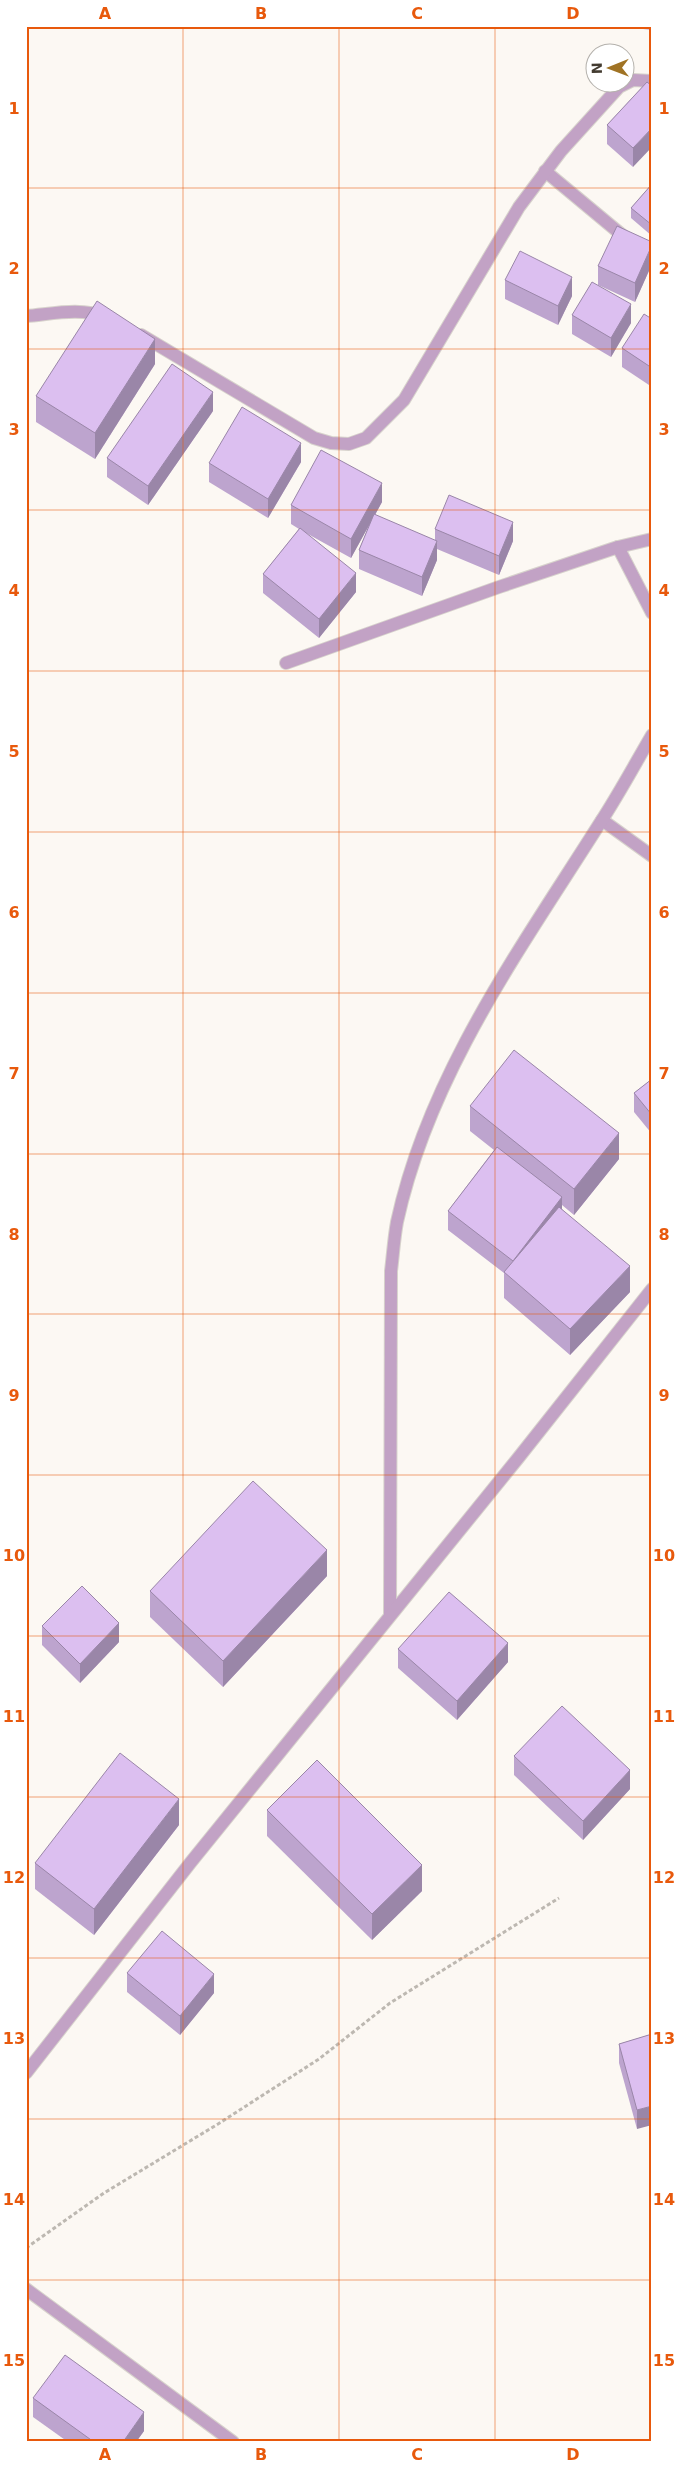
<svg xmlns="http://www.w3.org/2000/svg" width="678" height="2468" viewBox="0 0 678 2468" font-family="'DejaVu Sans',sans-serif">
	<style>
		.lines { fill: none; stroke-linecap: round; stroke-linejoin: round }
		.street-casing { stroke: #d7d2cc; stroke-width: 14 }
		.path { stroke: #bdb8b1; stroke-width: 3; stroke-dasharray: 4 2.5; stroke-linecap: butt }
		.street { stroke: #c2a2c5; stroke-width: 12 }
		.wall { fill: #bda4ce }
		.shaded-wall { fill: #9a86a8 }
		.building { fill: #dcbff0; stroke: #9a86a8 }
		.grid { fill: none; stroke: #e8590c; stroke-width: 1; stroke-opacity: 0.55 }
		.neatline { fill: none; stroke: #e8590c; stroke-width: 2 }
		.grid-label { font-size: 16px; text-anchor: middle; font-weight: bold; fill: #e8590c }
	</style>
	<rect width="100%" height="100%" fill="#fcf8f3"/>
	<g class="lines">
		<!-- street casing -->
		<g class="street-casing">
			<g id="street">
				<polyline points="545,171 652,260"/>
				<path d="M26 316C52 314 81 307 105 317"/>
				<polyline points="141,335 314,438 331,443 349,444 366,438 404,400 519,207 561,151 619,87 633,80 652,81"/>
				<polyline points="618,547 652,613"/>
				<polyline points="286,663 499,587 618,547 652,539"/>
				<polyline points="602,820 652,856"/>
				<path d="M390 1615 391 1271C393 1255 394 1238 397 1222 429 1074 521 948 600 823 619 794 635 764 652 735"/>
				<polyline points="26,2073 191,1862 519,1457 652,1289"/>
				<polyline points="26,2289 233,2442"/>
			</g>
		</g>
		<!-- path -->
		<polyline class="path" points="26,2248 104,2193 218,2124 319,2059 390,2003 559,1898"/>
		<!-- street -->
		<use href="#street" class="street"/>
	</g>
	<!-- wall -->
	<g class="wall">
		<polygon points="634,26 652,26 652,30 634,28"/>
		<polygon points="647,82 633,167 607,144 607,125"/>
		<polygon points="652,184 652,236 631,218 631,208"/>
		<polygon points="652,242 652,264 635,302 598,285 598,266"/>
		<polygon points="505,280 572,296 558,325 505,299"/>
		<polygon points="572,315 631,323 611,357 572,334"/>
		<polygon points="652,319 652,387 622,367 622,348"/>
		<polygon points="155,364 95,459 36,422 36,396"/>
		<polygon points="213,411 148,505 107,477 107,458"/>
		<polygon points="301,462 268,518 209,482 209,463"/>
		<polygon points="382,502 375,515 435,541 435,529 513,541 499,575 437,549 437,560 422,596 359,569 359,550 370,523 351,558 306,533 356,592 319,638 263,593 263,574 299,529 291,524 291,505"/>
		<polygon points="652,1079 652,1134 634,1112 634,1093"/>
		<polygon points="470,1106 619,1159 574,1215 562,1205 562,1209 630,1292 570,1355 504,1298 504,1273 448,1230 448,1211 494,1150 470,1131"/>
		<polygon points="327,1576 223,1687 150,1617 150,1591"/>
		<polygon points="42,1626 119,1642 80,1683 42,1645"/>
		<polygon points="398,1649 508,1662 457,1720 398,1668"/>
		<polygon points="514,1756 630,1789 583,1840 514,1775"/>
		<polygon points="267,1810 422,1891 372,1940 267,1836"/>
		<polygon points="179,1825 94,1935 35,1889 35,1863"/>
		<polygon points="127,1973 214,1993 180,2035 127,1992"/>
		<polygon points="652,2034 637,2129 619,2063 619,2044"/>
		<polygon points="33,2398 144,2431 136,2442 68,2442 33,2417"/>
	</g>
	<!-- shaded-wall -->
	<g class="shaded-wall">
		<polygon points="652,128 652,147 633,167 633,148"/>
		<polygon points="652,245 652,264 635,302 635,283"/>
		<polygon points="572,277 572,296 558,325 558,306"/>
		<polygon points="631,304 631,323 611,357 611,338"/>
		<polygon points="155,339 155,364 95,459 95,433"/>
		<polygon points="213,392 213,411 148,505 148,486"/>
		<polygon points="301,443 301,462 268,518 268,499"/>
		<polygon points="382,483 382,502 351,558 351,539"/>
		<polygon points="513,522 513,541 499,575 499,556"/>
		<polygon points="437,541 437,560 422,596 422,577"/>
		<polygon points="356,573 356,592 319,638 319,619"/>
		<polygon points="619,1133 619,1159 574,1215 574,1189"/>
		<polygon points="562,1197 562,1216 513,1280 513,1261"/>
		<polygon points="630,1266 630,1292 570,1355 570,1329"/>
		<polygon points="327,1550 327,1576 223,1687 223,1661"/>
		<polygon points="119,1623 119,1642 80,1683 80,1664"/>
		<polygon points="508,1643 508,1662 457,1720 457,1701"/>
		<polygon points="630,1770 630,1789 583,1840 583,1821"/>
		<polygon points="179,1799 179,1825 94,1935 94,1909"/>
		<polygon points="422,1865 422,1891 372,1940 372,1914"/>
		<polygon points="214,1974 214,1993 180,2035 180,2016"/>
		<polygon points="652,2106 652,2125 637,2129 637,2110"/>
		<polygon points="144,2412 144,2431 136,2442 123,2442"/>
	</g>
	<!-- building -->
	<g class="building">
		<polygon points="647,82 652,86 652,128 633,148 607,125"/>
		<polygon points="652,184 652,225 631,208"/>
		<polygon points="617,226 652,242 652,245 635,283 598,266"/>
		<polygon points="520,251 572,277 558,306 505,280"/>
		<polygon points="592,282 631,304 611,338 572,315"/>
		<polygon points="97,301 155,339 95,433 36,396"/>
		<polygon points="644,314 652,319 652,368 622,348"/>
		<polygon points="172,364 213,392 148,486 107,458"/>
		<polygon points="242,407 301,443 268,499 209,463"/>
		<polygon points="321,450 382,483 351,539 291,505"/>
		<polygon points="449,495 513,522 499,556 435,529"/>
		<polygon points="374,514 437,541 422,577 359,550"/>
		<polygon points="300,528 356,573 319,619 263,574"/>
		<polygon points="514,1050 619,1133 574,1189 470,1106"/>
		<polygon points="652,1079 652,1115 634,1093"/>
		<polygon points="497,1147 562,1197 513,1261 448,1211"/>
		<polygon points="559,1207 630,1266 570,1329 504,1272"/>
		<polygon points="253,1481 327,1550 223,1661 150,1591"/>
		<polygon points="82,1586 119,1623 80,1664 42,1626"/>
		<polygon points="449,1592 508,1643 457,1701 398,1649"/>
		<polygon points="562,1706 630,1770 583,1821 514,1756"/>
		<polygon points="120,1753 179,1799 94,1909 35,1863"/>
		<polygon points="317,1760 422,1865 372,1914 267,1810"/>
		<polygon points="162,1931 214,1974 180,2016 127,1973"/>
		<polygon points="652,2034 652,2106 637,2110 619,2044"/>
		<polygon points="65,2355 144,2412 123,2442 94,2442 33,2398"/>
	</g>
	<!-- grid -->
	<path class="grid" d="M183 26V2442M339 26V2442M495 26V2442M26 188H652M26 349H652M26 510H652M26 671H652M26 832H652M26 993H652M26 1154H652M26 1314H652M26 1475H652M26 1636H652M26 1797H652M26 1958H652M26 2119H652M26 2280H652"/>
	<!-- border -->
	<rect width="678" height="2468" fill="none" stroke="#ffffff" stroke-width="55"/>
	<!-- north arrow -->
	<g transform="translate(610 68) rotate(269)"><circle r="24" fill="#ffffff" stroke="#b4b1ac"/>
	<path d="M0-4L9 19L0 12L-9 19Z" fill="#a07324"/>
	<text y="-8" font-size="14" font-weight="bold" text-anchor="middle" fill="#433b30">N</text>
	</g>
	<rect x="28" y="28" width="622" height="2412" class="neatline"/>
	<g class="grid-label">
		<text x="105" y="19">A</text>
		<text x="261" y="19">B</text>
		<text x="417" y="19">C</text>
		<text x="573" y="19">D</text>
		<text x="14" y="114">1</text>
		<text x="664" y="114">1</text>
		<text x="14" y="274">2</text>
		<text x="664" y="274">2</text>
		<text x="14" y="435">3</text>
		<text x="664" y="435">3</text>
		<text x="14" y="596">4</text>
		<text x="664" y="596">4</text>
		<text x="14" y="757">5</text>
		<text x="664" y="757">5</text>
		<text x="14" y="918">6</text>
		<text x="664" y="918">6</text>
		<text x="14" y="1079">7</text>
		<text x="664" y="1079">7</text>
		<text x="14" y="1240">8</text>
		<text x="664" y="1240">8</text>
		<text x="14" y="1401">9</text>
		<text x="664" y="1401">9</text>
		<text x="14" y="1561">10</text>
		<text x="664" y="1561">10</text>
		<text x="14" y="1722">11</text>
		<text x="664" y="1722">11</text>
		<text x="14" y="1883">12</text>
		<text x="664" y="1883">12</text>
		<text x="14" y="2044">13</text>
		<text x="664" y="2044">13</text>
		<text x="14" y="2205">14</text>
		<text x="664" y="2205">14</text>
		<text x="14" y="2366">15</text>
		<text x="664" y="2366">15</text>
		<text x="105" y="2460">A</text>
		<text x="261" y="2460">B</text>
		<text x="417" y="2460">C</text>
		<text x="573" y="2460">D</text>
	</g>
</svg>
